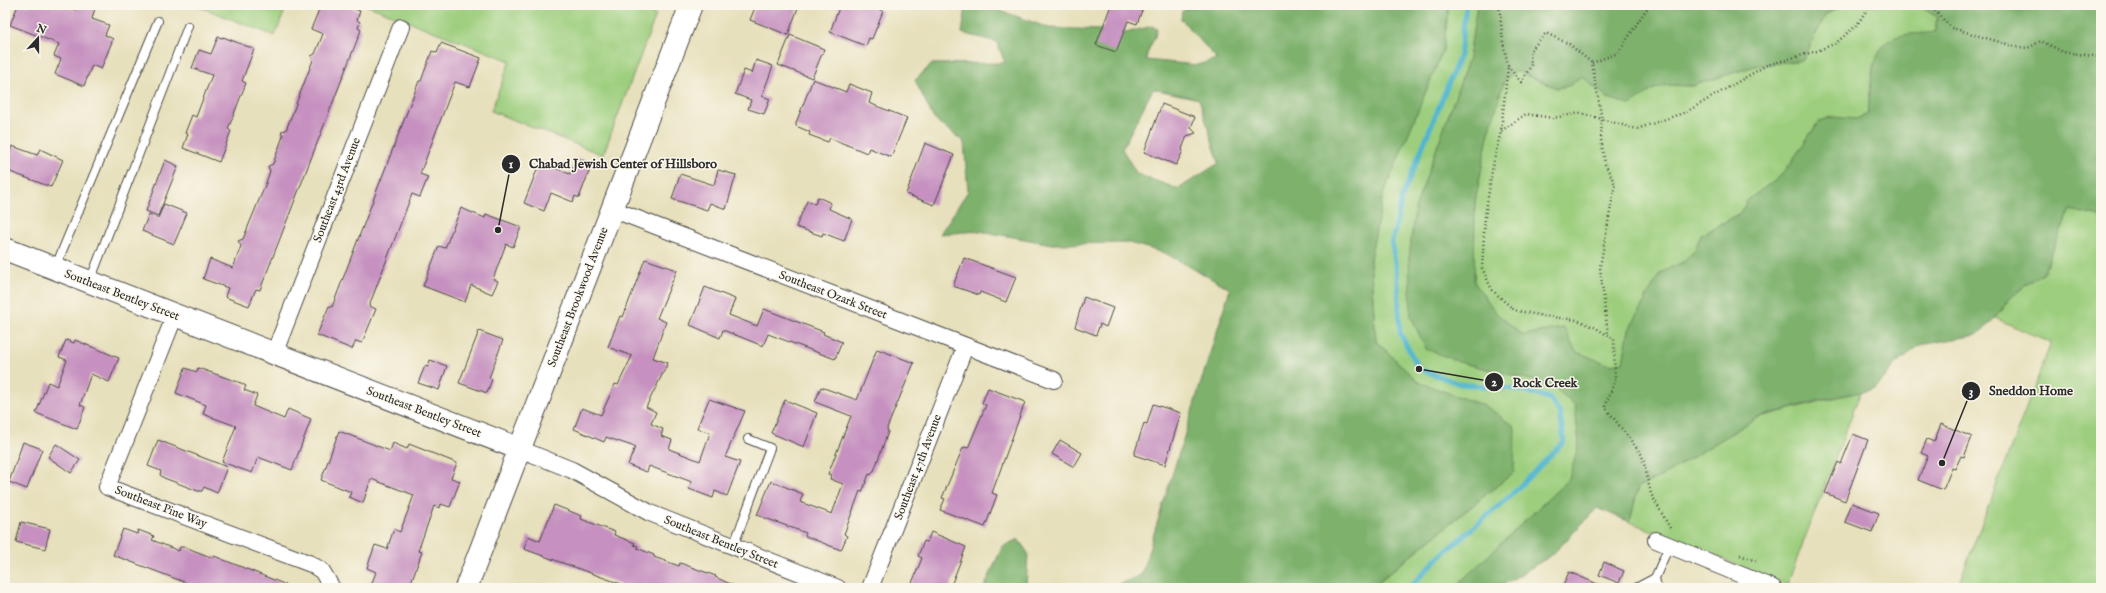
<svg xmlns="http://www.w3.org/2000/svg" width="2106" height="593" viewBox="0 0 2106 593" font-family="'IM FELL English',serif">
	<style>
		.green { fill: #9cce7d; stroke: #647c54 }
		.forest { fill: #7db16c; stroke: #546e4c; fill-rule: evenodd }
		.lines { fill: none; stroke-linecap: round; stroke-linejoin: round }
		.stream { stroke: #50b5cf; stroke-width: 5 }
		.building { fill: #c691c0 }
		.lane-casing { stroke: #474641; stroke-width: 10 }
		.street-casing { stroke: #474641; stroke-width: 18 }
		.secondary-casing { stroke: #474641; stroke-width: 24 }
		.path { stroke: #474641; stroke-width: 2.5; stroke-dasharray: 1 3; stroke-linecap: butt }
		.lane { stroke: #fff; stroke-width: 8 }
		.street { stroke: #fff; stroke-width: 16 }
		.secondary { stroke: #fff; stroke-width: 22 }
		.labels { text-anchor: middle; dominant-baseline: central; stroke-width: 3; stroke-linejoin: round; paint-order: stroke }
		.street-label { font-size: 12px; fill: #2b2b2b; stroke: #fbf7ec }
		.leader { fill: none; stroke: #2b2b2b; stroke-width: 1.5 }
		.callout-dot { fill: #2b2b2b; stroke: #fbf7ec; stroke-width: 1.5 }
		.mark-label { font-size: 12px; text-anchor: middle; font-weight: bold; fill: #fff }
		.callout-label { font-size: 13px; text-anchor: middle; font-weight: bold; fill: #2b2b2b; stroke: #fbf7ec; stroke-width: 3; stroke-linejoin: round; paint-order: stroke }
	</style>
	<rect width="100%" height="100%" fill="#fbf7ec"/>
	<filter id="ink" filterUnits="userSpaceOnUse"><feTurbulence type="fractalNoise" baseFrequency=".025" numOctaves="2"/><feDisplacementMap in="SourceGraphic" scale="8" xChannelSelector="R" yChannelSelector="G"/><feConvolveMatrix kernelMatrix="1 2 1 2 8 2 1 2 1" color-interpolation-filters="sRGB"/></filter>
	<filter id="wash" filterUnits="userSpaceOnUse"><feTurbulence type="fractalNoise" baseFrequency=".012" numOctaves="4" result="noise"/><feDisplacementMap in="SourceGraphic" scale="16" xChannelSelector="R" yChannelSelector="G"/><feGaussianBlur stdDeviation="0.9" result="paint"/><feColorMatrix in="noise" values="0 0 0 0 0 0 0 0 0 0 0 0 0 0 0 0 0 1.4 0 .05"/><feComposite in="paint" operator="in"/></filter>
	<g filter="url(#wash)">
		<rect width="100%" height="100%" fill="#e7e0bc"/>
		<!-- green -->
		<g class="green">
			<polygon points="195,5 287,5 275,36"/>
			<polygon points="366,5 631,5 656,15 603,155 491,111 510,61"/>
			<polygon points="1449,5 1477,5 1469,58 1415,209 1409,259 1411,284 1459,362 1552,385 1575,405 1579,443 1570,479 1454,588 1371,588 1514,472 1487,407 1418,382 1376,341 1370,259 1383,195 1443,50"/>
			<polygon points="1845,5 1918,5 1937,17 1935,33 1898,36 1873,65 1868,114 1856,119 1831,117 1819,121 1784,173 1748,200 1739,214 1701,235 1695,250 1685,261 1660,273 1629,330 1623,362 1610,365 1576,352 1563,328 1523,335 1497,314 1474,282 1475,202 1488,136 1504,81 1516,71 1557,88 1569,86 1581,76 1608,98 1630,105 1654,89 1667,85 1692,86 1755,66 1803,60 1826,14"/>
			<polygon points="2070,210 2101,217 2101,588 1957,588 2051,343 1995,318 2011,297 2044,271"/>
			<polygon points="1861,391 1787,585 1630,522 1638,487 1664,475 1756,418"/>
		</g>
		<!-- forest -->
		<g class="forest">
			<path d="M985 5 1049 28 1102 30 1108 28 1126 33 1152 26 1157 29C1155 41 1147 48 1146 60L1197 65 1217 59 1181 19 1182 11 1195 5H1449L1443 50 1383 195 1370 259 1376 341 1418 382 1487 407 1515 427 1514 472 1370 588H1110L1141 575 1230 289 1165 253 1129 243 1052 244 979 231 940 234 968 191 964 142 934 119 915 80 932 64 1005 63 997 42 962 33 966 7ZM1153 89 1199 99 1219 163 1178 189 1137 174 1122 149Z"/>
			<path d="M1477 5H1845L1826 14 1803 60 1755 66 1692 86 1667 85 1654 89 1630 105 1608 98 1581 76 1569 86 1557 88 1516 71 1504 81 1488 136 1475 202 1474 282 1497 314 1523 335 1564 328 1576 352 1610 365 1623 362 1629 330 1660 273 1685 261 1695 250 1701 235 1739 214 1748 200 1784 173 1819 121 1831 117 1856 119 1868 114C1871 90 1869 43 1899 36 1910 33 1924 34 1935 32L1937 17 1918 5H2101V217L2070 210 2044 271 2011 297 1995 318 1977 335 1920 345 1896 364 1875 389 1821 400 1756 418 1664 475 1638 487 1630 522 1597 508 1552 555 1498 588H1454L1569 479 1579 443 1575 405 1552 385 1459 362 1426 349 1411 317 1409 259 1415 209 1469 58Z"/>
			<polygon points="1018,539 1028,553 1026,588 984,588 1002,547"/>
		</g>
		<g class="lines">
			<!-- stream -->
			<polyline class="stream" points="1409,588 1440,556 1509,497 1564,442 1560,413 1549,398 1513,389 1460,384 1419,369 1400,333 1398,282 1392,243 1402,197 1460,55 1466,5"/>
		</g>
		<g id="blocks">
			<!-- building -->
			<g class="building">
				<polygon points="18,5 61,5 75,10 77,5 86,5 95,8 92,19 109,25 105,35 113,39 101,69 92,65 84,86 55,74 61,59 54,56 59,44 10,25"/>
				<polygon points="321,5 344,5 360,11 357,20 360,22 358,28 361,30 260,290 256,289 249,306 225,297 228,288 203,279 210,259 233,268 241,246 238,241 243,239 266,183 270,171 268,166 273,164 283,136 281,131 286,130 313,60 311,56 315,54 323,34 311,29"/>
				<polygon points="756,5 799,5 788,35 750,20"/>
				<polygon points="840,5 867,5 883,11 872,39 869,38 866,46 830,32"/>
				<polygon points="1111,5 1144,5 1137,24 1128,21 1116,52 1096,45"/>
				<polygon points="790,35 824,49 812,78 778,65"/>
				<polygon points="218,37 223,38 223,37 254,49 242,81 246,83 228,129 231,131 219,162 183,148 188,134 185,133 192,115 196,117 212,75 192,68 199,50 211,54"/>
				<polygon points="441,43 481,58 470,87 455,82 420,174 428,177 420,197 412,194 369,306 376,309 362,343 356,341 352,349 317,335 329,306 332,307 419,81 421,81 432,51 437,53"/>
				<polygon points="756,60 773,66 762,96 770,99 764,114 748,109 751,100 735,94 744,70 752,73"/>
				<polygon points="813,79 846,92 849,84 872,93 869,103 907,118 891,157 869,148 867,153 830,138 828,142 809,135 810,132 796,126 796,123"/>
				<polygon points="1162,104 1195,117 1191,128 1196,133 1187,136 1182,149 1183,151 1176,165 1144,152"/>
				<polygon points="925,143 954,155 934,205 906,194"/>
				<polygon points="12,146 37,155 40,149 63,160 51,187 5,170 5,164"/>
				<polygon points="577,158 592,164 579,198 575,196 573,202 551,193 544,211 524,203 540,162 570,174"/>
				<polygon points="165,160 178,166 158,216 146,211"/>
				<polygon points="718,170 736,175 726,209 710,203 707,210 672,199 680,174 714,185"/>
				<polygon points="818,197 831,203 829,209 852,219 844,241 823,233 822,236 796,227 807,201 815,204"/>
				<polygon points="164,204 187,213 174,244 142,231 149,214 158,218"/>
				<polygon points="461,208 485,218 486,214 521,227 513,247 506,244 493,279 498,281 492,294 471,285 465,302 423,286 439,246 445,248"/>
				<polygon points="964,258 1016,277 1006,302 980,292 979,295 953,286"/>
				<polygon points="645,259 677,270 657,318 666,322 653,358 668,363 646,407 656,412 651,424 663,429 661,436 672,440 669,449 700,461 710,433 697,428 709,399 745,411 725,457 740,462 727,496 715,491 713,498 689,489 692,482 649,466 647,472 628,465 635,447 606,437 604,442 574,429 582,408 601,415 615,384 618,385 632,356 608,347 620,316 623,317"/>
				<polygon points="705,287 735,299 729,315 757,326 764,309 824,332 823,334 842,342 835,359 768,334 763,346 723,330 720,338 690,325"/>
				<polygon points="1084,297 1113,308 1106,327 1100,324 1096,335 1075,327"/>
				<polygon points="479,331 503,340 489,378 492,379 487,393 459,383"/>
				<polygon points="66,340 74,343 75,340 119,358 109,382 91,374 80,405 85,407 77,429 36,413 48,382 57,386 67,360 59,357"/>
				<polygon points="877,349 914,363 887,428 888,432 874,471 873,471 871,475 869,474 862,492 860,491 844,534 847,536 841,550 805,536 806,533 757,515 771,481 803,494 800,502 832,514 843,484 830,479 831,475 828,474 851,416 815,402 821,387 857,400"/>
				<polygon points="430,360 447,366 439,390 418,383 425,366 428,367"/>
				<polygon points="185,368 197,372 198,368 241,383 246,386 244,390 257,395 253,406 284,419 288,409 311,419 292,470 258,457 252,473 222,462 236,426 203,414 206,405 176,393"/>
				<polygon points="988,388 1025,402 992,493 997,495 985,527 940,510 945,499 942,498 962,450 964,447 968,448 986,405 982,403"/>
				<polygon points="785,400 817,413 804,447 771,433"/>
				<polygon points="1153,404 1181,413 1165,465 1134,455 1144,423 1147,424"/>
				<polygon points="1941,424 1972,437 1964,457 1961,456 1955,469 1952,468 1943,490 1918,480 1928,456 1921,453 1927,439 1934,442"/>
				<polygon points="339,431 390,451 393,443 407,449 409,444 457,463 451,478 460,481 450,507 441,504 440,508 434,506 418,551 422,552 409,588 370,588 376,572 367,568 375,545 387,549 394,529 400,532 414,495 371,479 363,503 349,497 351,492 321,480"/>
				<polygon points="1853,434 1868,440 1845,501 1825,493 1838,462 1841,464"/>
				<polygon points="158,440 227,467 217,493 204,487 202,491 198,491 164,478 160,475 161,471 148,466"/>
				<polygon points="1060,440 1082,453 1074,467 1052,454"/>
				<polygon points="23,442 42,449 27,489 9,482"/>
				<polygon points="56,444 80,460 71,473 48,457"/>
				<polygon points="1852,503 1879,513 1872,532 1845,522"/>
				<polygon points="554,505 582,516 581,519 615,532 614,535 635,543 634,545 638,546 637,548 654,555 654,557 679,566 680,563 716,576 715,577 739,588 620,588 621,584 524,549 528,536 540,541"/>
				<polygon points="21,522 50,529 45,549 16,542"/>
				<polygon points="123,529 137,534 138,530 154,536 152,540 179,551 180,547 185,547 213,558 214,556 294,588 200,588 113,555"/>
				<polygon points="931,532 966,547 950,588 910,588 922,558 918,556 924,541 927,542"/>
				<polygon points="1604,562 1624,571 1619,583 1599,575"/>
				<polygon points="1569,572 1607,588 1562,588"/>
			</g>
		</g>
	</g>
	<g filter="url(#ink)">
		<use href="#blocks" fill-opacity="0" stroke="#474641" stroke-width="1"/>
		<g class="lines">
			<!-- lane casing -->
			<g class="lane-casing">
				<g id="lane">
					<polyline points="55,268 158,21"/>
					<polyline points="90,281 188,26"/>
					<polyline points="733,547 770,448 748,439"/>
					<polyline points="1655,578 1657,588"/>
					<polyline points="1636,588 1655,578 1669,546"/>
				</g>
			</g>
			<!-- street casing -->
			<g class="street-casing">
				<g id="street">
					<polyline points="612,209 1054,380"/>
					<polyline points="175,315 107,487 311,564 322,571 332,588"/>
					<polyline points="274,354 401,27"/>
					<polyline points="520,449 572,470 650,513 838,588"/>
					<polyline points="1656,540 1773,588"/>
					<polyline points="870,588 965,347"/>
				</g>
			</g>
			<!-- secondary casing -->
			<g class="secondary-casing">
				<g id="secondary">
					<polyline points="5,249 520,449"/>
					<polyline points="466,588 691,5"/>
				</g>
			</g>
			<!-- path -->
			<g class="path">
				<polyline points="1499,5 1503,42 1508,66 1501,131"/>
				<polyline points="1929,5 1952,28 2017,47 2028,48 2041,41 2063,52 2101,57"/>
				<polyline points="1592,63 1618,53 1649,5"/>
				<polyline points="1508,66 1521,82 1531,66 1530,51 1546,33 1569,44 1592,63 1602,120 1601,139 1605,164 1615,184 1600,267 1608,335"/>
				<polyline points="1670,528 1651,494 1642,455 1605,407 1615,381 1614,339 1594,327 1577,320 1543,316 1514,310 1492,290 1482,268 1485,217 1493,164 1501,131 1526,114 1553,118 1580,113 1637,129 1686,112 1767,65 1817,51 1836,43 1857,25 1868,8 1867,5"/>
				<polyline points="1740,555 1756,561"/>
			</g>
			<!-- lane -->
			<use href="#lane" class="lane"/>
			<!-- street -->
			<use href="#street" class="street"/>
			<!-- secondary -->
			<use href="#secondary" class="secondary"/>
		</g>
	</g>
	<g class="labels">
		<!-- street labels -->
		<g class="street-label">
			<text transform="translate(337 190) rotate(-69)">Southeast 43rd Avenue</text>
			<text transform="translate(122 295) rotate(21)">Southeast Bentley Street</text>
			<text transform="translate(833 295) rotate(21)">Southeast Ozark Street</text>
			<text transform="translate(578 297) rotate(-69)">Southeast Brookwood Avenue</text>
			<text transform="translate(424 412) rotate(21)">Southeast Bentley Street</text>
			<text transform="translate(918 467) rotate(-69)">Southeast 47th Avenue</text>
			<text transform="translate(161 507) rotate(21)">Southeast Pine Way</text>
			<text transform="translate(721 542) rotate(22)">Southeast Bentley Street</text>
		</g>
	</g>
	<!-- callouts -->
	<path class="leader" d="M498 230L511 164M1419 369L1494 382M1942 463L1971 391"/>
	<g class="callout-dot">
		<circle cx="498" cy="230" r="4"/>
		<circle cx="1419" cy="369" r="4"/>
		<circle cx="1942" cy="463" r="4"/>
		<circle cx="511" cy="164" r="10"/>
		<circle cx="1494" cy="382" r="10"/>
		<circle cx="1971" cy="391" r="10"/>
	</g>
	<g class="mark-label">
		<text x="511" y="168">1</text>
		<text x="1494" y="386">2</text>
		<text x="1971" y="395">3</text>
	</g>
	<g class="callout-label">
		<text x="623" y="168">Chabad Jewish Center of Hillsboro</text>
		<text x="1545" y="387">Rock Creek</text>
		<text x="2031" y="395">Sneddon Home</text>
	</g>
	<!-- margin -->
	<rect width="2106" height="593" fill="none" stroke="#fbf7ec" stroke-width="20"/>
	<!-- north arrow -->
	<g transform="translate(38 38) rotate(21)" stroke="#fbf7ec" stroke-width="3" paint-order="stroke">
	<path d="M0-3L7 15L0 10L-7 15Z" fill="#2b2b2b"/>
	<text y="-6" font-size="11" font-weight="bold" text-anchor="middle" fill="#2b2b2b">N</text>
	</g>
</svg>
